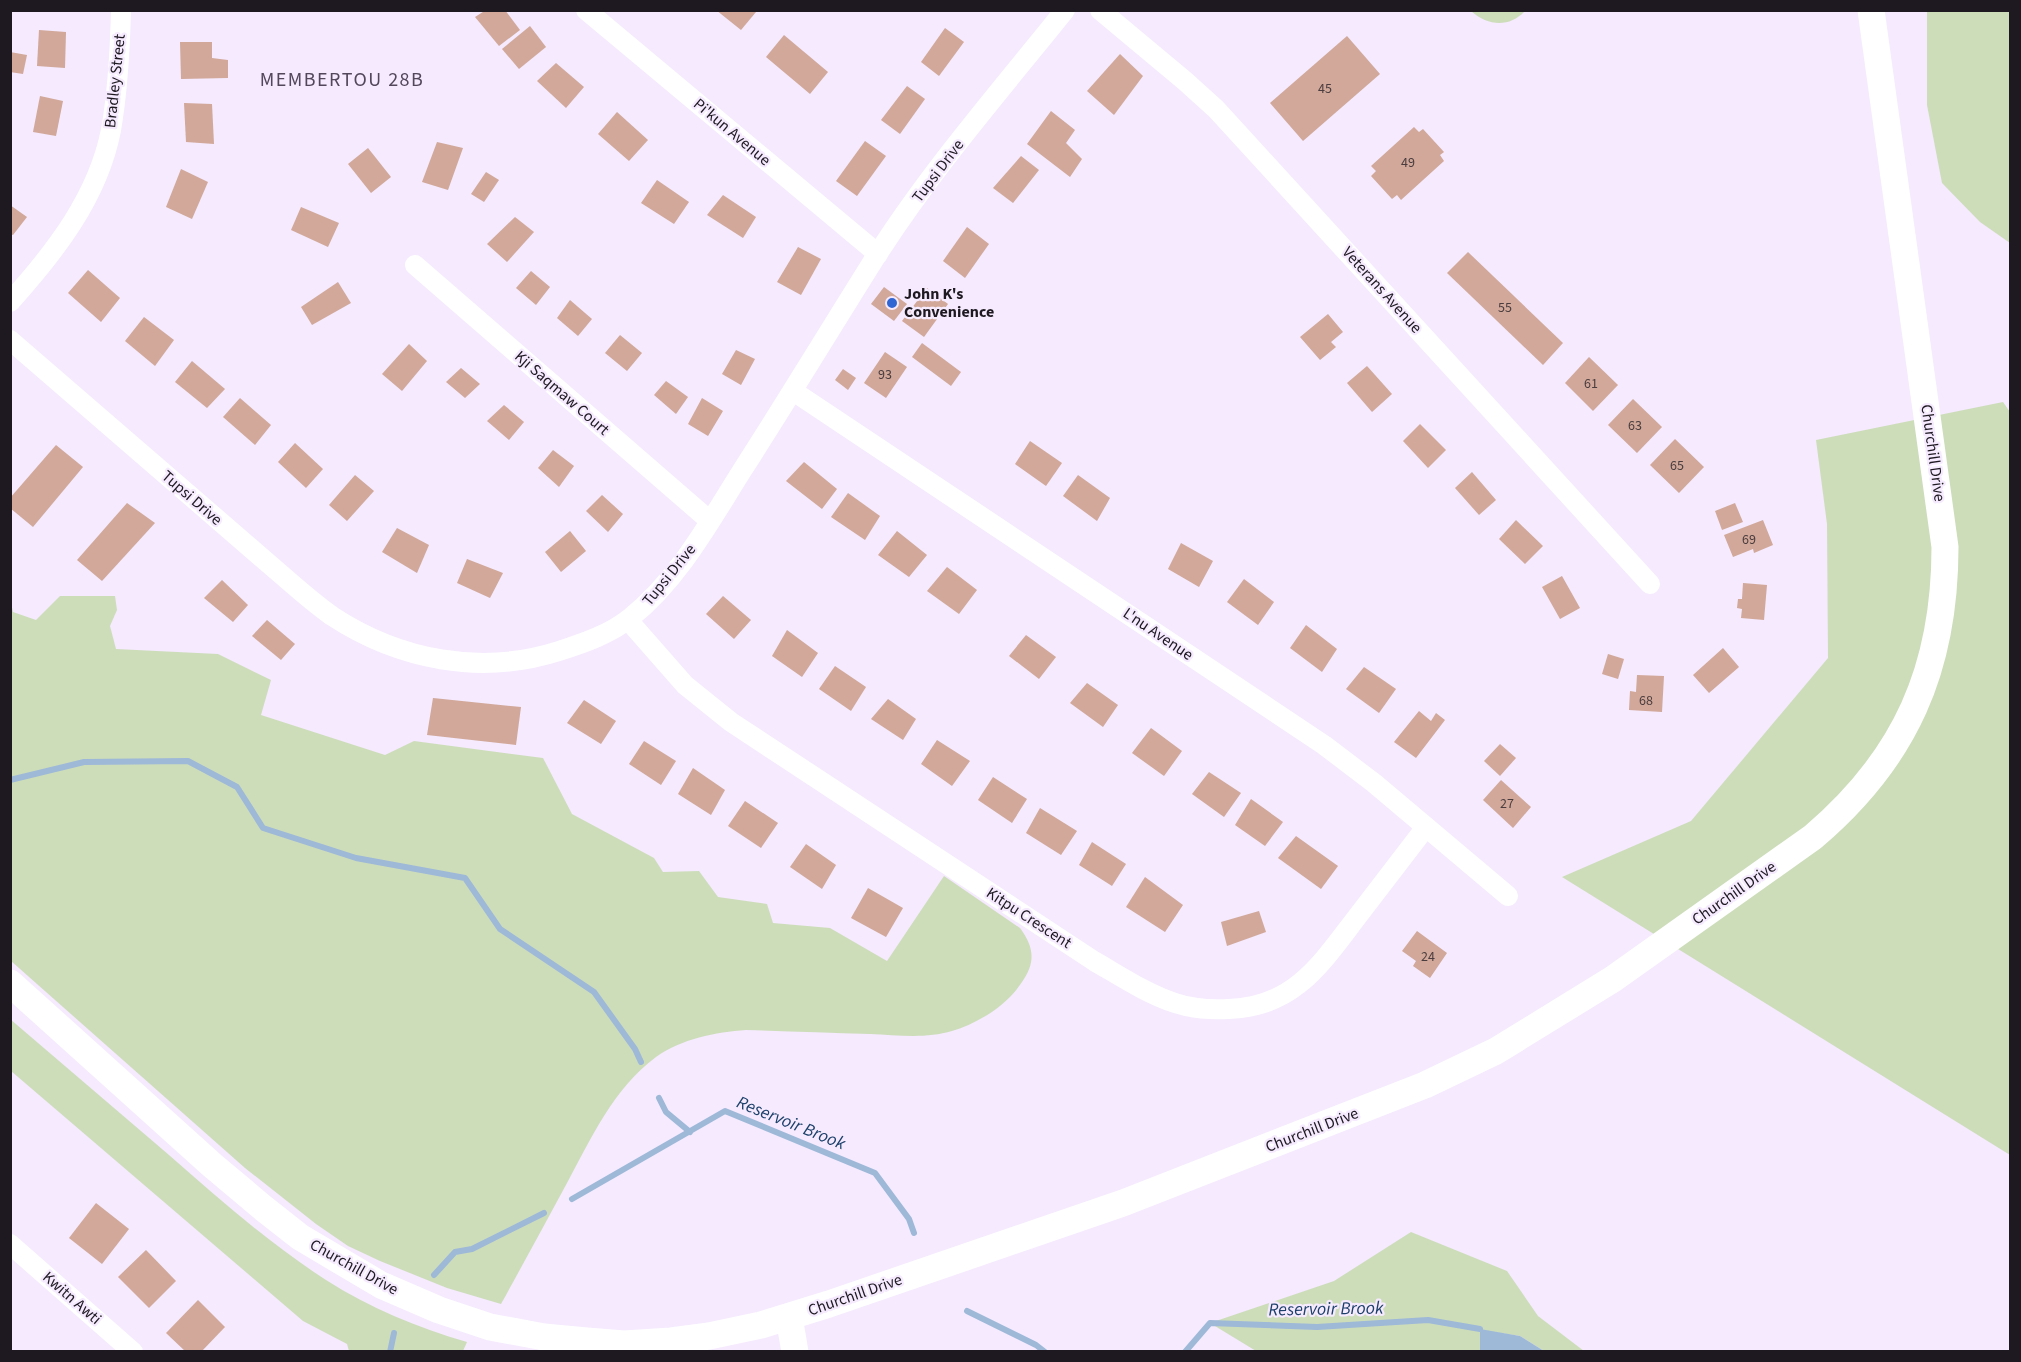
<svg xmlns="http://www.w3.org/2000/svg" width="2021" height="1362" viewBox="0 0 2021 1362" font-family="'Source Sans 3',sans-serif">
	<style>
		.green { fill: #cdddba }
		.water { fill: #9eb8d8 }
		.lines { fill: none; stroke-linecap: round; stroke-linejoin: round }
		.stream { stroke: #9eb8d8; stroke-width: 6 }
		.building { fill: #d1a899 }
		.street { stroke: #fff; stroke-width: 20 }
		.secondary { stroke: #fff; stroke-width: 27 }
		.poi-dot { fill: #2f66d4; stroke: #f5eafe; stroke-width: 2 }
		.labels { text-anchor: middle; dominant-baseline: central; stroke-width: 4.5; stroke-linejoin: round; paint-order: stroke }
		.number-label { font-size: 14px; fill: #4b3d3f }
		.street-label { font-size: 16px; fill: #1e1921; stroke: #f5eafe }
		.poi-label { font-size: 16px; font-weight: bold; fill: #1e1921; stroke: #f5eafe; text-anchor: start }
		.water-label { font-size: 18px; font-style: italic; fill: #1c406a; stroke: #f5eafe }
		.quarter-label { font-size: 20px; letter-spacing: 1.5px; fill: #52475b; stroke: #f5eafe }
	</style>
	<rect width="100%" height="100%" fill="#f5eafe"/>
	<!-- green -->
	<g class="green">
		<path d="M1471 11H1525C1509 28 1488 26 1471 11Z"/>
		<polygon points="1927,11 2010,11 2010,243 1980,222 1942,183 1927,105"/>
		<polygon points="2003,402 2010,412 2010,1155 1562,877 1691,821 1828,658 1827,524 1816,440"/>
		<path d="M60 596H115L117 610 110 626 116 649 218 654 271 680 261 715 385 755 414 741 543 758 572 814 654 858 663 872 699 871 718 897 767 904 773 923 830 928 887 961 944 876 1020 928C1034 947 1036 962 1022 982 1007 1005 979 1023 952 1031 926 1039 897 1035 870 1034 829 1033 788 1031 746 1030 716 1032 681 1039 656 1057 613 1089 591 1139 567 1183 545 1224 523 1264 501 1304L447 1288 380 1261 348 1246 316 1224 245 1168 11 961V603L13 612 36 620Z"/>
		<path d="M10 1019C63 1064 116 1110 169 1155 219 1199 270 1244 326 1280 370 1308 418 1328 467 1342L463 1351H349L347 1344 303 1321 11 1071Z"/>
		<polygon points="1411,1232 1507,1271 1538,1316 1584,1351 1544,1351 1520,1336 1480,1330 1480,1351 1256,1351 1210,1323 1334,1281"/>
	</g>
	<!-- water -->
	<polygon class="water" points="1480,1329 1520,1336 1544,1351 1480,1351"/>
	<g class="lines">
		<!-- stream -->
		<g class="stream">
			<polyline points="10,780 84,762 188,761 237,787 263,828 356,858 465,878 500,929 594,992 635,1049 641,1062"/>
			<polyline points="659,1098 666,1112 690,1132"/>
			<polyline points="572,1199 725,1111 875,1173 909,1219 914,1233"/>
			<polyline points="434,1275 455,1252 472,1249 544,1213"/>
			<polyline points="967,1311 1036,1345 1045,1352"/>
			<polyline points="390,1352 394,1333"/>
			<polyline points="1185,1352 1210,1323 1317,1327 1428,1320 1480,1329"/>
		</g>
	</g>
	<!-- building -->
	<g class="building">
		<polygon points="486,10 505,10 520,30 499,46 475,17"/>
		<polygon points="716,10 754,10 756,12 741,30"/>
		<polygon points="530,26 546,47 519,69 502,49"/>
		<polygon points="945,28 964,42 939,76 921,62"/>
		<polygon points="39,30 66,32 65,68 37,66"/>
		<polygon points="784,35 828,72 810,94 766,57"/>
		<polygon points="1347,36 1380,74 1303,141 1270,103"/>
		<polygon points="180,42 212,42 212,58 228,60 228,78 181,79"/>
		<polygon points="10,52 27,55 23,74 10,72"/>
		<polygon points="1120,54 1143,76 1114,115 1087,91"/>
		<polygon points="556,63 584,87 566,108 537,81"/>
		<polygon points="907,86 925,99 900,134 881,120"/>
		<polygon points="40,96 63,101 56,136 33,132"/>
		<polygon points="184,103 212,104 214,144 186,142"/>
		<polygon points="1051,111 1075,130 1066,143 1082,159 1070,177 1027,144"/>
		<polygon points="617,112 648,140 629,161 598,134"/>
		<polygon points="1414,127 1419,132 1423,129 1444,152 1440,155 1444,161 1401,200 1397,195 1392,199 1371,176 1376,171 1371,166"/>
		<polygon points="865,141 886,156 857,196 836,181"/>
		<polygon points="437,142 463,148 448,190 422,182"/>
		<polygon points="368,148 391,177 371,193 348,164"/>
		<polygon points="1021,156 1039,170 1013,203 993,188"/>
		<polygon points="181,169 208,182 192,219 166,207"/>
		<polygon points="486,172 499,180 484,202 471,194"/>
		<polygon points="657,180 689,202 674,224 641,203"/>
		<polygon points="723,195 756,217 743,238 707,215"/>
		<polygon points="10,205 27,217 13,235 10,234"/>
		<polygon points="301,207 339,223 328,247 291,230"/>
		<polygon points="515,217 534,232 507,262 487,244"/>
		<polygon points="967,227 989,244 965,278 943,261"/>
		<polygon points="798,247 821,259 801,295 777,282"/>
		<polygon points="1468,252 1563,343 1543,365 1447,273"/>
		<polygon points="88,270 120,298 101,322 68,293"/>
		<polygon points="531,271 550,287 536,305 516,288"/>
		<polygon points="338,282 351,303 312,325 301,307"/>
		<polygon points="884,287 907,304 894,321 871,304"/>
		<polygon points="927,288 948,304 924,337 902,321"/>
		<polygon points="570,300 592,319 578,336 557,318"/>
		<polygon points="1328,314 1343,332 1331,342 1336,347 1320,360 1300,337"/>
		<polygon points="144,317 174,340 155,366 125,341"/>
		<polygon points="620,335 642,353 627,371 605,353"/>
		<polygon points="922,343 961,372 951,386 912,357"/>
		<polygon points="409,344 427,361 402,391 382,374"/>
		<polygon points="736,350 755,359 741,385 722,374"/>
		<polygon points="885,352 907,367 886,398 864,383"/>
		<polygon points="1589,357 1618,385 1593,411 1565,383"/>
		<polygon points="192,361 225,389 207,408 175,382"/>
		<polygon points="1367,366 1392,394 1372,412 1347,383"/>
		<polygon points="461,368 480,384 465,398 446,382"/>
		<polygon points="843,369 856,378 848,390 835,380"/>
		<polygon points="666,381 688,397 676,414 654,395"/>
		<polygon points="240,398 271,425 255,445 223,417"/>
		<polygon points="702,398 723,411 708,436 688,424"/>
		<polygon points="1633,399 1662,427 1637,453 1608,425"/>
		<polygon points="504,405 524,422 509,440 487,421"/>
		<polygon points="1420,424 1446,450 1428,468 1403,441"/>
		<polygon points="1675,439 1704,467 1679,493 1650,465"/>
		<polygon points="1030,441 1062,463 1046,486 1015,464"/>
		<polygon points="295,443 323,469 306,488 278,462"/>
		<polygon points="56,445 83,467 33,527 10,508 10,498"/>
		<polygon points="553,450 574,466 559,487 538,468"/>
		<polygon points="804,462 837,489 822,509 786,481"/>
		<polygon points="1472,472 1496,500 1479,515 1455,488"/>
		<polygon points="355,475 374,491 347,521 329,505"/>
		<polygon points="1078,475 1110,498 1097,521 1063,496"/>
		<polygon points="848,493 880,516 865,540 831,517"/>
		<polygon points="602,495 623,514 608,532 586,511"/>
		<polygon points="127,503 155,523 102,581 77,560"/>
		<polygon points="1735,503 1743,522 1722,530 1715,511"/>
		<polygon points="1516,520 1543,546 1525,564 1499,539"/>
		<polygon points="1763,520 1773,545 1754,553 1753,549 1733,557 1724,535"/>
		<polygon points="397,528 429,545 417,573 382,552"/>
		<polygon points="570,531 586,551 561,572 545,552"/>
		<polygon points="897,531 927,555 909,577 878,555"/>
		<polygon points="1181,543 1213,561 1199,587 1168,569"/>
		<polygon points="467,559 503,573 490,598 457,583"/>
		<polygon points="947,567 977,590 959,614 927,591"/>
		<polygon points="1562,576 1580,608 1560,619 1542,587"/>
		<polygon points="1244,579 1274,602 1258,625 1227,602"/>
		<polygon points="222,580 248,605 233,622 204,598"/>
		<polygon points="1743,583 1767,585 1764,620 1741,618 1742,609 1737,608 1738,599 1742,599"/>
		<polygon points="723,596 751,620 734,639 706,614"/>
		<polygon points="267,620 295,644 281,660 252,636"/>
		<polygon points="1306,625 1337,649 1322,672 1290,648"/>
		<polygon points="787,630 818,653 802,677 772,656"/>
		<polygon points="1026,635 1056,657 1039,679 1009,656"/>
		<polygon points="1723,648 1739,667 1709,693 1693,675"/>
		<polygon points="1608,654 1624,659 1618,679 1602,674"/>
		<polygon points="835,666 866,687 851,711 819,689"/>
		<polygon points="1364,667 1396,689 1379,713 1346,689"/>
		<polygon points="1637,675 1664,676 1662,712 1629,710 1630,691 1636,692"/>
		<polygon points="1087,683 1118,705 1103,727 1070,703"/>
		<polygon points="433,698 521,707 516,745 427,735"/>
		<polygon points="888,699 916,719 903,740 871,719"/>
		<polygon points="584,700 616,721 601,744 567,723"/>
		<polygon points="1419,711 1431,721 1436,713 1445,720 1416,758 1394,742"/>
		<polygon points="1151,728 1182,751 1164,776 1132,753"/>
		<polygon points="937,740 970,761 952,786 921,764"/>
		<polygon points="644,741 676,761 661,785 629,764"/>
		<polygon points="1500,744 1516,758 1500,776 1484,761"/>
		<polygon points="693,768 725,790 711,815 678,794"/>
		<polygon points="1209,772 1241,793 1224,817 1192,794"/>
		<polygon points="993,777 1027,799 1012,823 978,800"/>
		<polygon points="1501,780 1531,807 1513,828 1483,800"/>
		<polygon points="1251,799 1283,822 1265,846 1235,825"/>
		<polygon points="745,801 778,823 761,848 728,826"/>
		<polygon points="1040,808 1077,831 1061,855 1026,833"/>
		<polygon points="1296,836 1338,866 1321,889 1278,858"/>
		<polygon points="1092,842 1126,864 1112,886 1079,865"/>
		<polygon points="806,844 836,865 822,889 790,867"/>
		<polygon points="1145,877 1183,905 1165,932 1126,907"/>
		<polygon points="868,888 903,908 886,937 851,918"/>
		<polygon points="1259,911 1266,932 1227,946 1221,922"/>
		<polygon points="1417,931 1447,953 1430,978 1413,966 1416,961 1402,951"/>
		<polygon points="96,1203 129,1229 102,1264 69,1238"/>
		<polygon points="146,1250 176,1281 149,1308 118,1277"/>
		<polygon points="198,1300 225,1327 201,1352 186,1352 166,1333"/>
	</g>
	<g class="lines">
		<!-- street -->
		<g class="street">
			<polyline points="586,10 878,254"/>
			<polyline points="1100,10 1185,81 1216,109 1650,584"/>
			<polyline points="415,265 710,521"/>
			<path d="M10 302C55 252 98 197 111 130 118 90 120 50 121 10"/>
			<path d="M10 340 283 576C299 590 315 604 332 616 399 660 481 676 559 651 584 643 610 634 630 618 679 579 710 521 743 469 788 399 831 328 875 258 931 170 1000 91 1065 10"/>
			<polyline points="793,391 1324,745 1374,783 1508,896"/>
			<path d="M628 620 685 685 731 722 1094 961C1120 976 1147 994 1175 1003 1193 1009 1211 1010 1229 1009 1294 1007 1321 964 1357 917 1380 887 1403 857 1426 827"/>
			<polyline points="10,1244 133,1352"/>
		</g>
		<!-- secondary -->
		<g class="secondary">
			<path d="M10 983 212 1165 262 1207 300 1237 381 1285 439 1310 490 1327 544 1337 587 1341 624 1344 671 1341 709 1336 761 1325 829 1304 1123 1203 1425 1085 1496 1051 1613 979 1813 837C1906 758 1945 668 1945 547L1871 10"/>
			<polyline points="789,1317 795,1352"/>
		</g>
	</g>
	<!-- markers -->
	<circle class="poi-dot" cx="892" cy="303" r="6"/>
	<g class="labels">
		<!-- number labels -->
		<g class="number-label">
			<text x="1325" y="89">45</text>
			<text x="1408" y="163">49</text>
			<text x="1505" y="308">55</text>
			<text x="885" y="375">93</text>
			<text x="1591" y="384">61</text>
			<text x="1635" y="426">63</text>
			<text x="1677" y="466">65</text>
			<text x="1749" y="540">69</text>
			<text x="1646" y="701">68</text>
			<text x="1507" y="804">27</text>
			<text x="1428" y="957">24</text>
		</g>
		<!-- street labels -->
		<g class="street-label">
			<text transform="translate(115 81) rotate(-84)">Bradley Street</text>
			<text transform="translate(732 132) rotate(40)">Pi'kun Avenue</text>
			<text transform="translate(938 171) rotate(-53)">Tupsi Drive</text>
			<text transform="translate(1382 290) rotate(48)">Veterans Avenue</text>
			<text transform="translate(562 393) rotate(41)">Kji Saqmaw Court</text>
			<text transform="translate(1933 453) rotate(82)">Churchill Drive</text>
			<text transform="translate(192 498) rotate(41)">Tupsi Drive</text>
			<text transform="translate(669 575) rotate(-51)">Tupsi Drive</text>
			<text transform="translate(1158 634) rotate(34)">L'nu Avenue</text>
			<text transform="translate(1734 893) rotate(-35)">Churchill Drive</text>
			<text transform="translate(1029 918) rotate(33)">Kitpu Crescent</text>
			<text transform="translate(1312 1130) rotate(-21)">Churchill Drive</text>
			<text transform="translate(354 1267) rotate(29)">Churchill Drive</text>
			<text transform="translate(855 1295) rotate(-19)">Churchill Drive</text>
			<text transform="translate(72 1298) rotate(41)">Kwitn Awti</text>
		</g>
		<!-- poi labels -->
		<g class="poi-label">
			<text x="904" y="294">John K's<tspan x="904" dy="18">Convenience</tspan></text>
		</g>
		<!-- water labels -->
		<g class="water-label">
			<text transform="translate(791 1123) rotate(22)">Reservoir Brook</text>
			<text transform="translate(1326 1309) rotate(-1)">Reservoir Brook</text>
		</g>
		<!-- quarter labels -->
		<g class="quarter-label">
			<text x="342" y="80">MEMBERTOU 28B</text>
		</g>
	</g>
	<!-- border -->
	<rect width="2021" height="1362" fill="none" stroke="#1e1921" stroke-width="24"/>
</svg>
